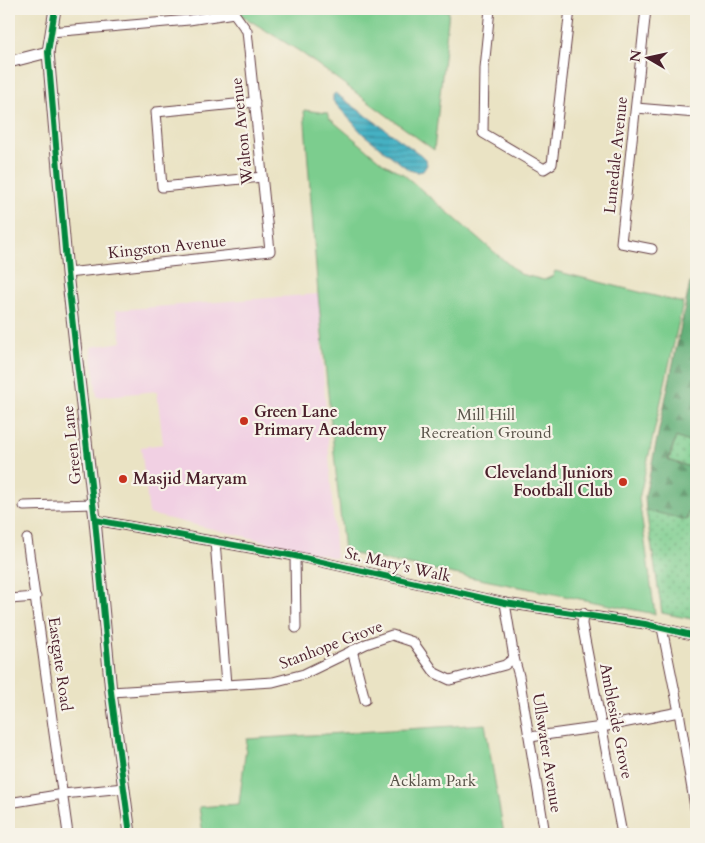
<svg xmlns="http://www.w3.org/2000/svg" width="705" height="843" viewBox="0 0 705 843" font-family="Cardo,serif">
	<style>
		.built { fill: #f1d0e3 }
		.grass { fill: url(#grass-dots); stroke: #62765c }
		.forest { fill: url(#forest-firs); stroke: #576852 }
		.park { fill: #7bcd8e; stroke: #62765c }
		.water { fill: url(#water-rules); stroke: #486877 }
		.lines { fill: none; stroke-linecap: round; stroke-linejoin: round }
		.minor-casing { stroke: #623c42; stroke-width: 11 }
		.tertiary-casing { stroke: #623c42; stroke-width: 13 }
		.minor { stroke: #fff; stroke-width: 9 }
		.tertiary { stroke: #fff; stroke-width: 11 }
		.cycleway-casing { stroke: #f7f3e8; stroke-width: 9 }
		.cycleway { stroke: #00873e; stroke-width: 6 }
		.poi-dot { fill: #c8321e; stroke: #f7f3e8; stroke-width: 2 }
		.labels { text-anchor: middle; dominant-baseline: central; stroke-width: 4.5; stroke-linejoin: round; paint-order: stroke }
		.street-label { font-size: 16px; fill: #4a1f2b; stroke: #f7f3e8 }
		.poi-label { font-size: 16px; font-weight: bold; fill: #4a1f2b; stroke: #f7f3e8; text-anchor: start }
		.park-label { font-size: 16px; fill: #595349; stroke: #f7f3e8 }
	</style>
	<defs>
		<pattern id="grass-dots" width="8" height="8" patternUnits="userSpaceOnUse" patternTransform="scale(1.25)"><rect width="8" height="8" fill="#7bcd8e"/><path d="M2 2h.1M6 6h.1" fill="none" stroke="#67a674" stroke-width="1.8" stroke-linecap="round"/></pattern>
		<pattern id="forest-firs" width="22" height="20" patternUnits="userSpaceOnUse" patternTransform="scale(1.25)"><rect width="22" height="20" fill="#64b079"/><path d="M5 1l3.5 6h-7zM16 11l3.5 6h-7z" fill="#548f63"/></pattern>
		<pattern id="water-rules" width="6" height="5" patternUnits="userSpaceOnUse" patternTransform="scale(1.25)"><rect width="6" height="5" fill="#45b1c3"/><path d="M0 2.5h6" fill="none" stroke="#3c8f9f"/></pattern>
	</defs>
	<rect width="100%" height="100%" fill="#f7f3e8"/>
	<filter id="ink" filterUnits="userSpaceOnUse"><feTurbulence type="fractalNoise" baseFrequency=".02" numOctaves="2"/><feDisplacementMap in="SourceGraphic" scale="10" xChannelSelector="R" yChannelSelector="G"/><feConvolveMatrix kernelMatrix="1 2 1 2 8 2 1 2 1" color-interpolation-filters="sRGB"/></filter>
	<filter id="wash" filterUnits="userSpaceOnUse"><feTurbulence type="fractalNoise" baseFrequency=".0096" numOctaves="4" result="noise"/><feDisplacementMap in="SourceGraphic" scale="20" xChannelSelector="R" yChannelSelector="G"/><feGaussianBlur stdDeviation="1.12" result="paint"/><feColorMatrix in="noise" values="0 0 0 0 0 0 0 0 0 0 0 0 0 0 0 0 0 1.4 0 .05"/><feComposite in="paint" operator="in"/></filter>
	<g filter="url(#wash)">
		<rect width="100%" height="100%" fill="#eae3c4"/>
		<!-- built -->
		<polygon class="built" points="318,294 336,558 149,514 141,447 163,444 157,391 97,397 91,347 122,342 116,310"/>
		<!-- grass -->
		<g class="grass">
			<polygon points="676,437 696,445 696,469 669,460"/>
			<polygon points="696,487 696,620 662,613 646,510 687,519"/>
		</g>
		<!-- forest -->
		<polygon class="forest" points="690,283 696,284 696,445 676,437 668,460 696,469 696,487 686,520 646,510 645,496"/>
		<!-- park -->
		<g class="park">
			<polygon points="241,9 425,9 449,11 434,150 299,51 241,15"/>
			<polygon points="304,110 327,113 329,118 383,163 403,174 520,274 544,280 553,276 555,271 683,303 639,499 655,614 344,552 318,294"/>
			<polygon points="485,724 504,834 203,834 199,807 239,804 247,739"/>
		</g>
		<!-- water -->
		<polygon class="water" points="335,93 421,155 426,160 427,165 423,171 418,172 409,170 363,134 333,101 333,95"/>
	</g>
	<g filter="url(#ink)">
		<g class="lines">
			<!-- minor casing -->
			<g class="minor-casing">
				<g id="minor">
					<polyline points="490,9 484,68 483,133 544,169 552,164 570,9"/>
					<polyline points="646,9 621,243 652,249"/>
					<polyline points="51,32 189,20 234,13"/>
					<polyline points="255,102 156,112 162,187 262,177"/>
					<polyline points="636,108 696,113"/>
					<polyline points="67,273 270,251 247,31 234,13"/>
					<polyline points="24,506 93,504"/>
					<polyline points="95,520 295,556 505,603 645,624 696,636"/>
					<polyline points="27,539 68,834"/>
					<polyline points="215,541 226,685"/>
					<polyline points="295,556 296,628"/>
					<polyline points="9,599 36,597"/>
					<polyline points="583,613 582,624 622,834"/>
					<polyline points="662,628 679,712 696,813"/>
					<polyline points="352,650 365,700"/>
					<polyline points="514,658 519,676 545,834"/>
					<polyline points="111,692 273,682 304,674 366,644 392,635 413,642 435,673 450,680 505,665 514,658 505,603"/>
					<polyline points="530,737 602,727 679,712"/>
					<polyline points="9,803 63,794 124,788"/>
				</g>
			</g>
			<!-- tertiary casing -->
			<g class="tertiary-casing">
				<g id="tertiary">
					<polyline points="55,9 48,52 67,273 95,520 111,692 130,834"/>
					<polyline points="9,62 48,52"/>
				</g>
			</g>
			<!-- minor -->
			<use href="#minor" class="minor"/>
			<!-- tertiary -->
			<use href="#tertiary" class="tertiary"/>
			<!-- cycleway casing -->
			<g class="cycleway-casing">
				<g id="cycleway">
					<polyline points="55,9 48,52 67,273 95,520 111,692 130,834"/>
					<polyline points="95,520 295,556 505,603 645,624 696,636"/>
				</g>
			</g>
			<!-- cycleway -->
			<use href="#cycleway" class="cycleway"/>
		</g>
	</g>
	<!-- markers -->
	<g class="poi-dot">
		<circle cx="244" cy="421" r="5"/>
		<circle cx="123" cy="479" r="5"/>
		<circle cx="623" cy="482" r="5"/>
	</g>
	<g class="labels">
		<!-- street labels -->
		<g class="street-label">
			<text transform="translate(242 131) rotate(-96)">Walton Avenue</text>
			<text transform="translate(616 155) rotate(-84)">Lunedale Avenue</text>
			<text transform="translate(167 247) rotate(-6)">Kingston Avenue</text>
			<text transform="translate(72 445) rotate(-96)">Green Lane</text>
			<text transform="translate(398 565) rotate(13)">St. Mary's Walk</text>
			<text transform="translate(331 645) rotate(-21)">Stanhope Grove</text>
			<text transform="translate(60 664) rotate(82)">Eastgate Road</text>
			<text transform="translate(616 721) rotate(79)">Ambleside Grove</text>
			<text transform="translate(547 753) rotate(81)">Ullswater Avenue</text>
		</g>
		<!-- poi labels -->
		<g class="poi-label">
			<text x="254" y="412">Green Lane<tspan x="254" dy="18">Primary Academy</tspan></text>
			<text x="613" y="473" text-anchor="end">Cleveland Juniors<tspan x="613" dy="18">Football Club</tspan></text>
			<text x="133" y="479">Masjid Maryam</text>
		</g>
		<!-- park labels -->
		<g class="park-label">
			<text x="486" y="415">Mill Hill<tspan x="486" dy="18">Recreation Ground</tspan></text>
			<text x="433" y="781">Acklam Park</text>
		</g>
	</g>
	<!-- margin -->
	<rect width="705" height="843" fill="none" stroke="#f7f3e8" stroke-width="30"/>
	<!-- north arrow -->
	<g transform="translate(648 58) rotate(279)" stroke="#f7f3e8" stroke-width="4" paint-order="stroke">
	<path d="M0-4L9 19L0 12L-9 19Z" fill="#4a1f2b"/>
	<text y="-8" font-size="14" font-weight="bold" text-anchor="middle" fill="#4a1f2b">N</text>
	</g>
</svg>
